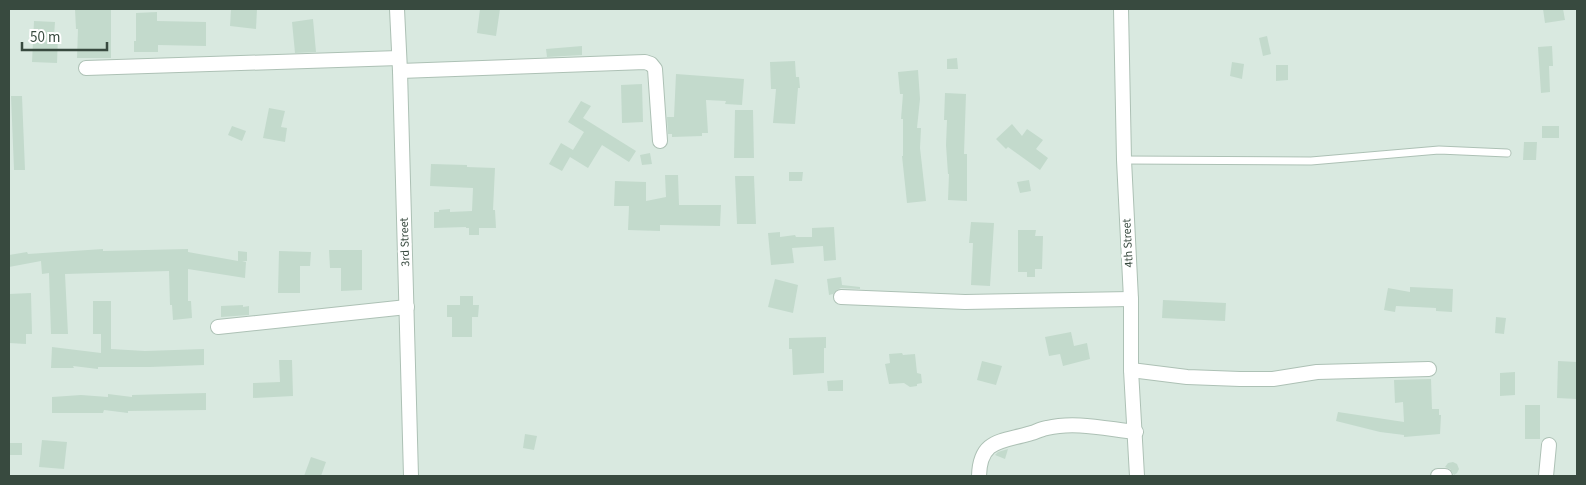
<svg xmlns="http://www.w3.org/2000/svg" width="1586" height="485" viewBox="0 0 1586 485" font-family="'Source Sans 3',sans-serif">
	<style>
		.residential { fill: #d9e9e0 }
		.building { fill: #c3dacc }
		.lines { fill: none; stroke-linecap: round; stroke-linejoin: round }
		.service-casing { stroke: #adc1b5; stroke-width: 9 }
		.minor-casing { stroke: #adc1b5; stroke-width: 16 }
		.service { stroke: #fff; stroke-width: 7 }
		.minor { stroke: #fff; stroke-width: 14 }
		.labels { text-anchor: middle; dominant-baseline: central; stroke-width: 5; stroke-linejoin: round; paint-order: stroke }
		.street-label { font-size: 12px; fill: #384a3f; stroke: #fff }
	</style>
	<rect width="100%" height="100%" fill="#ebf5f0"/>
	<!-- residential -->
	<rect class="residential" x="9" y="9" width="1568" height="467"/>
	<!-- building -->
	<g class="building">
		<polygon points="75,9 111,9 111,58 77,58 78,29 76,29"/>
		<polygon points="231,9 257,9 256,29 230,26"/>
		<polygon points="480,9 500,9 496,36 477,33"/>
		<polygon points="1543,9 1563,9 1565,20 1545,23"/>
		<polygon points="157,12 157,21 206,22 206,46 158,45 158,52 134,52 134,41 136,41 136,13"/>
		<polygon points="313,19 316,52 295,53 292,22"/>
		<polygon points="34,21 55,22 54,36 58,36 57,63 32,62"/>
		<polygon points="1267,36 1271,54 1263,56 1259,38"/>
		<polygon points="582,46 582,55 547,57 546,49"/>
		<polygon points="1552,46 1553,66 1549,66 1550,92 1541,93 1538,47"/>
		<polygon points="957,58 958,69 947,69 947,59"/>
		<polygon points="795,61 796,77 799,77 800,88 798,88 795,124 773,123 776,89 771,89 770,62"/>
		<polygon points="1232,62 1244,64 1242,79 1230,76"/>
		<polygon points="1276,65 1288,65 1288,80 1276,81"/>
		<polygon points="918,70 920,99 917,128 921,128 920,148 926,201 907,203 902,156 903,156 903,119 901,119 903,94 900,94 898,72"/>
		<polygon points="676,74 744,79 742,105 725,104 726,101 706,100 708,133 702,133 702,136 672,137 672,134 668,134 667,117 674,117"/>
		<polygon points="642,84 643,122 622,123 621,85"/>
		<polygon points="945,93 966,94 964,154 967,154 967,201 948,200 949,174 948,174 946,145 947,120 944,120"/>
		<polygon points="11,96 22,96 25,170 14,170"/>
		<polygon points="581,101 591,106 583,118 636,151 629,162 602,145 588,168 570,157 562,171 549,164 561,143 573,150 584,132 568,122"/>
		<polygon points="269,108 285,111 281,127 287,128 285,142 263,138"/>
		<polygon points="735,110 753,110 754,158 734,158"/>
		<polygon points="1012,124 1022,136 1027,129 1043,140 1036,149 1048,158 1040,170 1008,147 1006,149 996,139"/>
		<polygon points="232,126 246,131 242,141 228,135"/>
		<rect x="1542" y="126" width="17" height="12"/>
		<polygon points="1524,142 1537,142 1536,160 1523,160"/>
		<polygon points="650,153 652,164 642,165 640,155"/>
		<polygon points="431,164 467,165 467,167 495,168 493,210 495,210 496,228 479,228 479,235 469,235 469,228 466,228 466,227 434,228 434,212 439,212 439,210 450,209 450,212 472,211 473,188 430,186"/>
		<polygon points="789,172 803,172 802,181 789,181"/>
		<polygon points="665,175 678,175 679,205 721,205 720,226 660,225 660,231 628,230 629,206 614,206 615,181 646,182 646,201 666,197"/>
		<polygon points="735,176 754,176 756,224 737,224"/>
		<polygon points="1029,180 1031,191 1020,193 1017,182"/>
		<polygon points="971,222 994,223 990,286 971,285 973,243 969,243"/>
		<polygon points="834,227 836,260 824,261 823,246 792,248 794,263 771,265 768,233 780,232 780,237 795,235 796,237 812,237 812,228"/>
		<polygon points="1018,230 1036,230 1035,236 1043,236 1042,269 1035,269 1035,277 1027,277 1027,272 1018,272"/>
		<polygon points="103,249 103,251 188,249 188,252 238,261 238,251 247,252 247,261 242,261 246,262 245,278 188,269 188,301 191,301 192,318 173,320 172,305 170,305 169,271 65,274 68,334 51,334 49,273 42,274 41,261 9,267 9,255 27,252 28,254"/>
		<polygon points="329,250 362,250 362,290 341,291 341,268 330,268"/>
		<polygon points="279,251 311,252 310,266 300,266 300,293 278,293"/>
		<polygon points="841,277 842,285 860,287 860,289 841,288 837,290 833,294 829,295 827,279"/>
		<polygon points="775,279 798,285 793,313 768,307"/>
		<polygon points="1410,287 1453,289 1452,312 1436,311 1436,308 1396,306 1395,312 1384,310 1388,288 1410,292"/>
		<polygon points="31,293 32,334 26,334 26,344 9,343 9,294"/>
		<polygon points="460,296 473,296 473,305 479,305 478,317 472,317 472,337 452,337 452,317 447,317 447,305 460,305"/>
		<polygon points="1163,300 1226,303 1225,321 1162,318"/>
		<polygon points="93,301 111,301 111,349 145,351 204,349 204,365 150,367 98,367 98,369 73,366 74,368 51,368 52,347 101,353 101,334 93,334"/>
		<polygon points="243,305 243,307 249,306 249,315 221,317 221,306"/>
		<polygon points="1496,317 1506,318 1504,334 1495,333"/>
		<polygon points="1071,332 1074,346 1087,343 1090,359 1063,366 1060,354 1049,356 1045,337"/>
		<polygon points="826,337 826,348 824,348 824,373 793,375 792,349 789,349 789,338"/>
		<polygon points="902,353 903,355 915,354 917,373 921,374 922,383 917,384 917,386 910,387 904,383 889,384 885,364 890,363 889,354"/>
		<polygon points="279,360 292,360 293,396 253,398 253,383 280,382"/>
		<polygon points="982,361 1002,366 996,385 977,380"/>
		<polygon points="1558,361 1577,362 1577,399 1557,398"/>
		<polygon points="1515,372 1515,395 1500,396 1500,373"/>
		<polygon points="1431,379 1432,409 1439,409 1439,415 1441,415 1440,434 1404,437 1404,435 1380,432 1336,421 1338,412 1404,422 1403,402 1395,403 1394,380"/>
		<polygon points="843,380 843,391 828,391 827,381"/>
		<polygon points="206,393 206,410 128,411 128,413 104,410 103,413 52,413 52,397 81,395 108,397 108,394 132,397 132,395"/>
		<rect x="1525" y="405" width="15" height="34"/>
		<polygon points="525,434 537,436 534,450 523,448"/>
		<polygon points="42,440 67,442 64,469 39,467"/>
		<rect x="9" y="443" width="13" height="12"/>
		<polygon points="1008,449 1005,459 995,455 998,452"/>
		<polygon points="311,457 326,462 321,476 304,476"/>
		<polygon points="1453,462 1457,464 1459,469 1457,473 1454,475 1450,469 1445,467 1448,463"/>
	</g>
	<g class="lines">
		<!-- service casing -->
		<g class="service-casing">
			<polyline id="service" points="1124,160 1311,161 1439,150 1507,153"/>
		</g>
		<!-- minor casing -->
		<g class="minor-casing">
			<g id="minor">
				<polyline points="397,9 400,71 411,476"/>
				<polyline points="1121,9 1124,160 1131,299 1131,370 1137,476"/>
				<polyline points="86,68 399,58"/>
				<polyline points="400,71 645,62 651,64 655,69 660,141"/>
				<polyline points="841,297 965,302 1131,299"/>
				<polyline points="218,327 407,307"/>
				<polyline points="1131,370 1187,377 1240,379 1273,379 1317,372 1429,369"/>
				<path d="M979 476C980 440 1000 442 1028 434 1034 433 1040 429 1047 428 1075 421 1107 429 1136 432"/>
				<polyline points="1438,476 1445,476"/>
				<polyline points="1546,476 1549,445"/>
			</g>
		</g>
		<!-- service -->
		<use href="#service" class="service"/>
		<!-- minor -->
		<use href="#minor" class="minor"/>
	</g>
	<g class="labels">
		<!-- street labels -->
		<g class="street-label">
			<text transform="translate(405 242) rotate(-92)">3rd Street</text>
			<text transform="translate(1128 243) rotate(-93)">4th Street</text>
		</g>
	</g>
	<!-- border -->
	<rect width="1586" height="485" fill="none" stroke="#384a3f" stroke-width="20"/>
	<!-- scale -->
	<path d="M22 42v8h85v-8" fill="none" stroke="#384a3f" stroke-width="2.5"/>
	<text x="30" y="42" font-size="15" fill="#384a3f" stroke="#ffffff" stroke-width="4" paint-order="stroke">50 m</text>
</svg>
